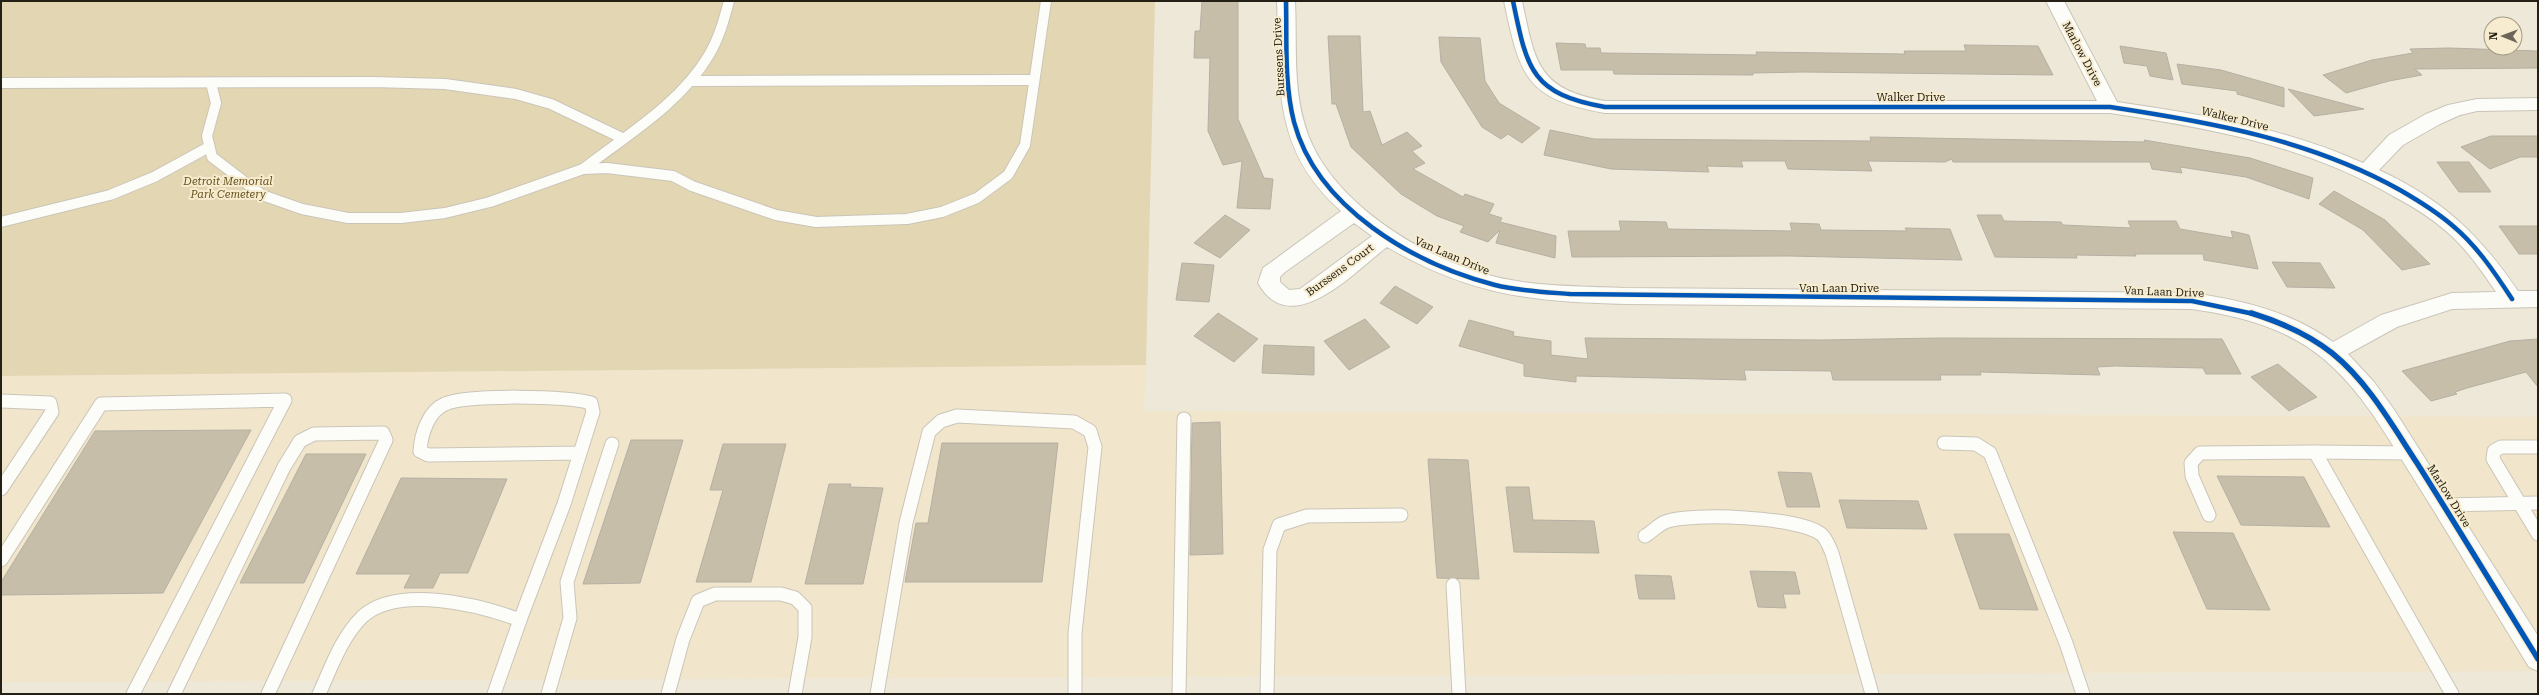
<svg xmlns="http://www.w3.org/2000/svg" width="2539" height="695" viewBox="0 0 2539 695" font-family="'Roboto Serif',serif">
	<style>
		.built { fill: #f1e6cb }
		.green { fill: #e3d6b2 }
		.building { fill: #c6bea9; stroke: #b5b0a4 }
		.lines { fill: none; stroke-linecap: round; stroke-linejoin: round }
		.service-far1-casing { stroke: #cac5b8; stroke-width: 12 }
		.service-casing { stroke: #cac5b8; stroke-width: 15 }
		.minor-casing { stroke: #cac5b8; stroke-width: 2 }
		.service-far1 { stroke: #fcfcf9; stroke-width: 10 }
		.service { stroke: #fcfcf9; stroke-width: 13 }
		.minor { fill: #fcfcf9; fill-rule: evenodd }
		.cycleway-far1-casing { stroke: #f7eccf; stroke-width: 6 }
		.cycleway-casing { stroke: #f7eccf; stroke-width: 8 }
		.cycleway-far1 { stroke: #0057b8; stroke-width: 4.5 }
		.cycleway { stroke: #0057b8; stroke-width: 5.5 }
		.labels { text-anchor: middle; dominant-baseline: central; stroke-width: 4; stroke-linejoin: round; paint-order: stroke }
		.street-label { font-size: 11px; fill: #242015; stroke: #f7eccf }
		.park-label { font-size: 11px; font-style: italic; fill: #66531e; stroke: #f7eccf }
	</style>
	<rect width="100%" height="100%" fill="#eee8d8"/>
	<!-- built -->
	<polygon class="built" points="1146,365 1144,411 2538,417 2538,671 1,682 1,376"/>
	<!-- green -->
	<polygon class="green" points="1,1 1155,1 1146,365 1,376"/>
	<!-- building -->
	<g class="building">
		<polygon points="1202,1 1238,1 1238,119 1264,178 1273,179 1270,209 1237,208 1242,161 1223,165 1208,131 1210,58 1194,58 1195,31 1200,31"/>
		<polygon points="1328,36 1360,36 1363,112 1370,111 1382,145 1407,132 1422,146 1412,151 1425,163 1413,169 1463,197 1465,194 1494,204 1489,214 1502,218 1500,222 1556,236 1555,258 1496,243 1500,230 1488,242 1460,232 1464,226 1437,216 1401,194 1351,147 1336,104 1332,104"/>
		<polygon points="1439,37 1480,38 1485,81 1499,103 1540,128 1522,143 1508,134 1501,139 1482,127 1441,62"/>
		<polygon points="1556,43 1585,44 1586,48 1600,48 1601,53 1757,55 1756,52 1905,54 1904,51 1966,51 1964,45 2038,46 2053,75 1803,72 1753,73 1753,75 1614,74 1613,70 1561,70"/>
		<polygon points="2120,46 2166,53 2173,80 2150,76 2147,66 2124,63"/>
		<polygon points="2449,48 2538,51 2538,68 2415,69 2422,75 2389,81 2346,93 2323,75 2372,60 2413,53 2410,49"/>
		<polygon points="2177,64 2221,70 2284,88 2284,107 2237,94 2237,91 2182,84"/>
		<polygon points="2288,89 2364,109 2314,116"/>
		<polygon points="1550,130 1594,139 1871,141 1870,137 2145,142 2144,140 2250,158 2313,178 2309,199 2246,177 2180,167 2182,173 2152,169 2150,162 1953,162 1952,159 1945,162 1868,161 1872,171 1788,169 1785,161 1741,161 1743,167 1707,166 1709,172 1611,169 1544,155"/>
		<polygon points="2491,136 2538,136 2538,157 2520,157 2490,169 2461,147"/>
		<polygon points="2437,162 2469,162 2491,192 2459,192"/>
		<polygon points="2334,191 2385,220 2430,264 2402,270 2363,230 2319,204"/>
		<polygon points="1225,215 1250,230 1220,258 1194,243"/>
		<polygon points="1977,215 2001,215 2004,221 2061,222 2063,225 2131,228 2128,221 2176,221 2180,229 2233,238 2231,231 2249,235 2258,269 2204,260 2203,254 2135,254 2136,256 2076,255 2077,258 1995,257"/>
		<polygon points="1619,221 1666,222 1668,229 1792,231 1790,223 1819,224 1821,230 1907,231 1905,228 1950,229 1962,260 1789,256 1572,257 1568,231 1621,231"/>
		<polygon points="2499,226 2538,226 2538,254 2519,254"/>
		<polygon points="2272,262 2320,263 2335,288 2287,287"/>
		<polygon points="1182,263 1214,265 1209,302 1176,300"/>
		<polygon points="1395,286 1433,307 1417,324 1380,303"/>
		<polygon points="1218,313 1258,339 1234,362 1194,336"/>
		<polygon points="1365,319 1390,347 1349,370 1324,341"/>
		<polygon points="1469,320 1514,332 1513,336 1551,341 1551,355 1588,359 1585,338 1822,340 1938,338 2222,339 2241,374 2206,374 2203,368 2115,366 2097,367 2100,375 1980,372 1981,375 1940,375 1941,380 1833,380 1831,371 1744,370 1746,380 1576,376 1576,382 1524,376 1524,364 1459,346"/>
		<polygon points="2538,339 2538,387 2526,372 2467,388 2455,392 2457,394 2431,401 2402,371 2510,341"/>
		<polygon points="1264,345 1314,347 1314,375 1262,373"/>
		<polygon points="2278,364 2317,397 2289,411 2251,377"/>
		<polygon points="1220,422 1223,554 1190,555 1192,423"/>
		<polygon points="251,430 163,593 1,595 1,582 95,431"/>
		<polygon points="631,440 683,440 640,583 583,584"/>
		<polygon points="942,443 1058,443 1042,582 905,582 916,523 928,523"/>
		<polygon points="723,444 786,444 751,582 696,582 723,490 710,490"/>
		<polygon points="306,454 366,454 304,583 240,583"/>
		<polygon points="1428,459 1468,460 1479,579 1437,578"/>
		<polygon points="1778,472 1811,473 1820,507 1787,507"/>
		<polygon points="2217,476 2304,477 2330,527 2241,525"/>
		<polygon points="401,478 507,479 468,573 440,573 433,588 404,588 411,574 356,574"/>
		<polygon points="829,484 851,484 850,487 883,488 863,584 805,584"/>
		<polygon points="1506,487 1529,487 1533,520 1594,521 1599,553 1514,552"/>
		<polygon points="1839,500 1918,501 1927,529 1847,528"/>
		<polygon points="2173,532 2233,533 2270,610 2207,609"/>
		<polygon points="1954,534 2009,534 2038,610 1980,609"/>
		<polygon points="1750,571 1795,572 1800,594 1783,594 1786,608 1758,607"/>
		<polygon points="1635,575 1671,576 1675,599 1639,599"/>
	</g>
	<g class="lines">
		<!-- service-far1 casing -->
		<g class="service-far1-casing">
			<g id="service-far1">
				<polyline points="691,81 1034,80"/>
				<polyline points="1,83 373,82 445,84 516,94 551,104 622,138"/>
				<polyline points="211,83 216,103 207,136 212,157 262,195 302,209 348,218 401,218 445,213 490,202 583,169 607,168 673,176 692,186 776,215 816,222 907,219 942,212 977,198 1008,175 1025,145 1046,1"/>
				<path d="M583 169C627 135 680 104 709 55 719 38 724 20 729 1"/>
				<polyline points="1,222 110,195 154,177 209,147"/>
			</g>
		</g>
		<!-- service casing -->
		<g class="service-casing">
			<g id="service">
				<polyline points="1,401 50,403 52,412 1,489"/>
				<polyline points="1944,443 1976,444 1990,453 2066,643 2083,694"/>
				<polyline points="2538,447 2501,447 2494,451 2493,459 2538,534"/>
				<polyline points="2315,452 2410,453"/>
				<polyline points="2444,505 2538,503"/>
				<polyline points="2209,515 2192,476 2191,463 2200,453 2315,452 2452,694"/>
				<path d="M1645 536C1652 532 1658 525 1665 522 1692 512 1799 517 1821 534 1827 539 1829 547 1832 553L1872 694"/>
				<polyline points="1,560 101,404 285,400 133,694"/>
				<polyline points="1453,585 1459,694"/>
				<path d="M520 620 564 504 593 412 591 403C567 396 467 394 445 404 428 411 421 435 420 451L428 455 580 453"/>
				<polyline points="174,694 284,467 300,441 314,434 383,433 386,440 268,694"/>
				<path d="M319 694C331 668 341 638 362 617 397 584 480 605 520 620L494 694"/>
				<polyline points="548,694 570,618 567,582 612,444"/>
				<polyline points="668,694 683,639 698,601 715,594 781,594 795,598 805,608 805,637 795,694"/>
				<polyline points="877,694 906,523 929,432 941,421 957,416 1074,422 1090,431 1095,447 1075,633 1075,694"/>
				<polyline points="1179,694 1184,419"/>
				<polyline points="1267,694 1270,550 1279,525 1307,516 1401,515"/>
			</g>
		</g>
		<!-- minor casing -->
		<g class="minor-casing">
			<path id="minor" d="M1277 1H1295C1297 41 1293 83 1304 122 1324 199 1422 259 1496 277 1538 287 1582 286 1625 288L2192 293C2242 300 2292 312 2333 342L2381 315 2452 293 2496 292C2481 270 2466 248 2446 231 2430 217 2412 206 2393 196 2306 145 2208 128 2110 113H1605C1525 99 1520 76 1504 1H1522C1535 62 1537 89 1605 101H2097L2046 1H2064L2117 102C2200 114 2286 128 2363 163L2389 135 2426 114 2448 105 2477 99 2538 98V110L2477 111 2460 115 2440 124 2403 145 2379 170C2443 200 2479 234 2518 291H2538V307L2452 309 2397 327 2348 354 2374 382 2393 408 2538 636V671L2529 667C2490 604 2452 539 2412 476 2383 430 2355 379 2309 348 2273 324 2233 315 2192 309L1625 304C1528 301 1473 296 1387 247 1355 271 1291 342 1258 283L1263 268 1341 211C1272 150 1280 84 1277 1ZM1354 223 1372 236 1300 289 1289 290 1280 282V277L1285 272Z"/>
		</g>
		<!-- service-far1 -->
		<use href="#service-far1" class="service-far1"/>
		<!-- service -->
		<use href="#service" class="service"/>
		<!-- minor -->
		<use href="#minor" class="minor"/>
		<!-- cycleway-far1 casing -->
		<g class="cycleway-far1-casing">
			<g id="cycleway-far1">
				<path d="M1286 1C1287 41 1284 83 1294 122 1317 208 1414 264 1495 285 1519 291 1544 292 1570 294L2192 301 2254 314"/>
				<path d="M1513 1C1527 69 1531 94 1605 107H2110C2210 122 2311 140 2400 190 2419 201 2437 212 2453 226 2477 246 2495 273 2512 299"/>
			</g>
		</g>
		<!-- cycleway casing -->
		<g class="cycleway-casing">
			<path id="cycleway" d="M2251 313C2280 322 2308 334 2332 353 2368 382 2392 425 2417 463 2458 528 2498 594 2538 659"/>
		</g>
		<!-- cycleway-far1 -->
		<use href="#cycleway-far1" class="cycleway-far1"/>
		<!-- cycleway -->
		<use href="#cycleway" class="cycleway"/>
	</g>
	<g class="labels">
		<!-- street labels -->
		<g class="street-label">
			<text transform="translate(2082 54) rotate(62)">Marlow Drive</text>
			<text transform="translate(1279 57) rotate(-93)">Burssens Drive</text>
			<text x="1911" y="97">Walker Drive</text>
			<text transform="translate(2235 119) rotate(14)">Walker Drive</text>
			<text transform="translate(1452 256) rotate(23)">Van Laan Drive</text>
			<text transform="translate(1340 270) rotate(-36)">Burssens Court</text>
			<text x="1839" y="288">Van Laan Drive</text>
			<text transform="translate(2164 292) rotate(2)">Van Laan Drive</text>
			<text transform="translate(2449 496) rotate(58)">Marlow Drive</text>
		</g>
		<!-- park labels -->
		<g class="park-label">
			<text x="228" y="181">Detroit Memorial<tspan x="228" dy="13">Park Cemetery</tspan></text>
		</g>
	</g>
	<!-- border -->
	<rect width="2539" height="695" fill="none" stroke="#242015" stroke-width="4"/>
	<!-- north arrow -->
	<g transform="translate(2503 36) rotate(271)"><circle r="19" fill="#f7eccf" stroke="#a39a85"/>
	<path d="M0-3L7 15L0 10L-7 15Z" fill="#6b6659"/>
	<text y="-6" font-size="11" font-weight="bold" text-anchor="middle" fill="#242015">N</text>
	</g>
</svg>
